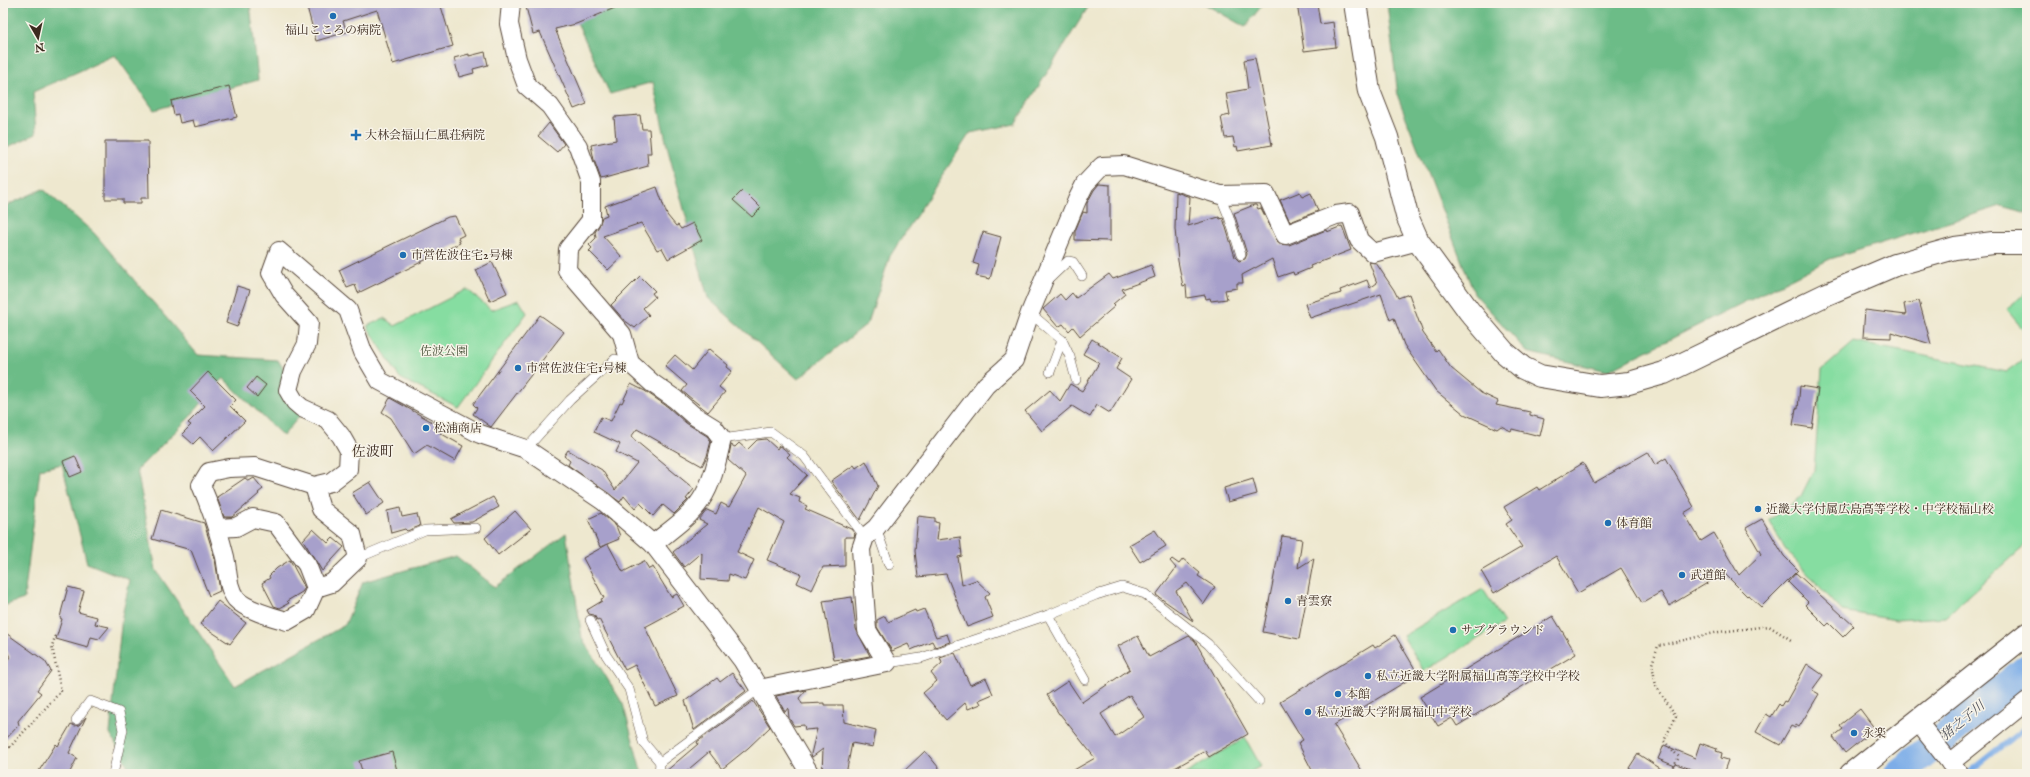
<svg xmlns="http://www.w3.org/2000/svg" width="2030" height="777" viewBox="0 0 2030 777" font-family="'IM FELL English','Noto Serif JP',serif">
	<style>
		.green { fill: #86dda1; stroke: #608460 }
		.forest { fill: #6cbc87; stroke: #547352 }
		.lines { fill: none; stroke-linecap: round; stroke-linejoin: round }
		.stream { stroke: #7dade8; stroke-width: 5 }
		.river { stroke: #7dade8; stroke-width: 30 }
		.building { fill: #a7a0cb; fill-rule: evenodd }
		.lane-casing { stroke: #564639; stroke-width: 10 }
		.street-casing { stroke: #564639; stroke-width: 20 }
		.secondary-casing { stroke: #564639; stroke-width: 24 }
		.path { stroke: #564639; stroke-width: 2.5; stroke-dasharray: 1 3; stroke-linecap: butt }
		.lane { stroke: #fff; stroke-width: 9 }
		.street { stroke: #fff; stroke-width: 18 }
		.secondary { stroke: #fff; stroke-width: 22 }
		.poi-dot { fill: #1f6fb2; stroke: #f7f3e8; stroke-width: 1.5 }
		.labels { text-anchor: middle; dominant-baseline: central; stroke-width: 3; stroke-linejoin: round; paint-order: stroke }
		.poi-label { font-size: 12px; fill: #3b2a1e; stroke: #f7f3e8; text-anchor: start }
		.park-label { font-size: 12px; fill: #4e573f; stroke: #f7f3e8 }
		.water-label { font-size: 13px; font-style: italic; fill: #4f515b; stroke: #f7f3e8 }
		.quarter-label { font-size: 14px; fill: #3b2a1e; stroke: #f7f3e8 }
	</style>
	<rect width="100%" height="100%" fill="#f7f3e8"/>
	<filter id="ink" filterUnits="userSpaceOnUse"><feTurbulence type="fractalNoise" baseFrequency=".025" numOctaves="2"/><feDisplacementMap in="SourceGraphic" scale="8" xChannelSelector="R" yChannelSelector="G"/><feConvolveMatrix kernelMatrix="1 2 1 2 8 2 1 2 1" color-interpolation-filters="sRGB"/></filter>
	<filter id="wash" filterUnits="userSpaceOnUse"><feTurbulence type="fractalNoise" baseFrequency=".012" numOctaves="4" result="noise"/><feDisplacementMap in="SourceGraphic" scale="16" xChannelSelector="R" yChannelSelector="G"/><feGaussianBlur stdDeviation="0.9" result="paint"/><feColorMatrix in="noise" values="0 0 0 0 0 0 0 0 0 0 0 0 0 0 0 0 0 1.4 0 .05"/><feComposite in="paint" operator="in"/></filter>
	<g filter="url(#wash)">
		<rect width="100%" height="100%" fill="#eee8cf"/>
		<!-- green -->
		<g class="green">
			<polygon points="467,289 491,310 519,300 527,313 458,407 400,378 367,326 384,318 395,326"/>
			<polygon points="2027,292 2027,334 2006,309"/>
			<polygon points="1854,342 2007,372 2027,357 2027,544 1945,617 1896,620 1842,611 1785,549 1769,520 1800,498 1814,470 1822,370"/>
			<polygon points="1483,589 1504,623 1424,671 1403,636"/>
			<polygon points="1245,738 1261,766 1247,774 1185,774"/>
		</g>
		<!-- forest -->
		<g class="forest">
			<polygon points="3,3 250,3 258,80 154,110 115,55 33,92 36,134 3,149"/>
			<polygon points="568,3 1090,3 1090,4 1015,124 970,133 890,256 868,323 798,379 708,298 668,150 653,82 610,94"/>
			<polygon points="1203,3 1264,3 1245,27"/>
			<polygon points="1387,3 2027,3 2027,213 2001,206 1830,259 1607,371 1527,352 1474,293 1398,97"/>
			<polygon points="43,189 94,233 198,355 278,360 307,407 283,436 223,378 189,418 137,470 156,570 235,686 345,625 363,582 456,556 495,587 566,533 582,638 623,704 642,774 132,774 110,733 122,616 130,580 87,563 62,464 40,469 24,599 3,606 3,207"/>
		</g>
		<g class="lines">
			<!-- stream -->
			<polyline class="stream" points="1967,774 2027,726"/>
			<!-- river -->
			<polyline class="river" points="1899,774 2027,669"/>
		</g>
		<g id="blocks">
			<!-- building -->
			<g class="building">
				<polygon points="306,3 440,3 453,46 393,64 377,10 343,21 347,32 316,41"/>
				<polygon points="525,3 627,3 576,24 555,29 587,104 574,109 540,32 533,34"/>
				<polygon points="1297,3 1317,3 1320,24 1333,22 1336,47 1304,51"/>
				<polygon points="485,52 488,65 473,69 474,73 459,77 454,58 469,54 469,56"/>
				<polygon points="1255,58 1272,145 1238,151 1237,146 1235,147 1233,137 1225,138 1221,117 1230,115 1226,93 1248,89 1244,60"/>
				<polygon points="229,86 237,117 195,127 193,120 180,123 178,114 174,115 171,101"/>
				<polygon points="640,115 642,129 649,129 651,153 647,153 648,166 601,179 594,160 591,145 616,140 614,117"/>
				<polygon points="549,123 564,144 557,152 538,136"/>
				<polygon points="105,141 148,141 149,198 141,198 141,203 123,203 123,199 105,199"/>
				<polygon points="1099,184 1110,185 1110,241 1075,240 1075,231 1083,212 1087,213 1087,203 1094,190"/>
				<polygon points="657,187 667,215 676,226 678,225 681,229 693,223 702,240 668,259 662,248 657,250 641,223 603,236 622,257 608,270 589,251 592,248 589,245 596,238 595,232 599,226 602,217 607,215 605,206"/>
				<polygon points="743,190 761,208 752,217 733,200"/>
				<polygon points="1176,192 1190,197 1188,226 1219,217 1220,219 1223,218 1235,257 1239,261 1245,259 1247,254 1234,213 1254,205 1256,205 1258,209 1261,208 1279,244 1289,245 1326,230 1327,232 1342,226 1351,250 1310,266 1311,268 1294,275 1293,272 1278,277 1272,259 1242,275 1243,283 1237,283 1237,288 1225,290 1227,299 1211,301 1210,298 1206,299 1205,295 1187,298 1186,285 1183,286 1178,261 1175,229"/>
				<polygon points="1300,192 1302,197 1311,193 1318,211 1290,222 1280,200"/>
				<polygon points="455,216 464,235 458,238 460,243 358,293 355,285 347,288 339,270 448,217"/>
				<polygon points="983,232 1001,237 990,279 976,276 979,265 973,263"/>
				<polygon points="492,262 507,293 490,301 476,270"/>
				<polygon points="1369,262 1376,263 1394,290 1398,298 1409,294 1423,333 1436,351 1438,349 1451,368 1481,393 1498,401 1496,405 1530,412 1530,415 1544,419 1540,436 1512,429 1511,431 1501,426 1497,429 1464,414 1436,391 1404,345 1394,318 1390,320 1381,294 1310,318 1305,304 1341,293 1340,290 1367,280 1370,288 1377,283"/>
				<polygon points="1151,265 1155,277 1122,289 1125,294 1113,304 1115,306 1080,336 1073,327 1069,331 1063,324 1058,327 1043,309 1060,294 1065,300 1072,293 1076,298 1109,274 1113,279"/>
				<polygon points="640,276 655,291 652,293 655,297 643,308 649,315 635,328 624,320 611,305"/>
				<polygon points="237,286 250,290 237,327 226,323"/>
				<polygon points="1919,301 1931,344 1891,332 1891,338 1863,337 1865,310 1906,315 1904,304"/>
				<polygon points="540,315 564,332 491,427 473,414 477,408 473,404"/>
				<polygon points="1092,339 1122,358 1116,369 1131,379 1110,413 1097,405 1090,417 1072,406 1042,431 1025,411 1050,390 1060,401 1070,384 1082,391 1099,363 1083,354"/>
				<polygon points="709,349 728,365 727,367 732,371 719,387 725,392 708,412 682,391 687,385 665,366 675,355 692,370"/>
				<polygon points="208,372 236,400 230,406 245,421 213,451 200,437 193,444 182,434 191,425 188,423 205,406 190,391"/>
				<polygon points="256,377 266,385 257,397 247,388"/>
				<polygon points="631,384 645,391 668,407 686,423 707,436 711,441 707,456 702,466 637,429 631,437 694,489 686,499 688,500 674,514 663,505 653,516 640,503 635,509 624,496 620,502 568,465 570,461 564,456 568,450 602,470 615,490 637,463 616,452 620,444 594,432 601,417 611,421 620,402 622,403"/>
				<polygon points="1800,386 1818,389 1812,428 1793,425 1796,408 1798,409"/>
				<polygon points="390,398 443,428 440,433 463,446 455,461 427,445 414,454 391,418 382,412"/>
				<polygon points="766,439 777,449 779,446 783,448 790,454 787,457 807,475 790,494 800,498 799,502 807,506 805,509 851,529 855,534 854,537 845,537 845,566 823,567 812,590 797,583 801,574 767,560 784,522 759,507 737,552 754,560 745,580 729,574 728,581 701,579 702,552 684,567 673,552 707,524 699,520 707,510 716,514 721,503 729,507 746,476 728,460 731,445 735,447 739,443 747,450 757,440"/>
				<polygon points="1648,452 1655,465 1666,458 1694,507 1684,513 1701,541 1714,533 1739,575 1761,554 1746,528 1762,519 1784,556 1798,570 1761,607 1748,595 1747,596 1724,573 1669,606 1661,592 1642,603 1621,568 1578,593 1556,556 1494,593 1481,571 1522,547 1506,524 1512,520 1504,507 1537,487 1539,490 1583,463 1594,483"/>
				<polygon points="75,456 82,472 70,477 63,461"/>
				<polygon points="866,461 878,486 860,520 831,481 854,465 856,468"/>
				<polygon points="245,478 249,481 254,478 263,489 258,493 259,494 237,513 232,517 224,517 217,497"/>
				<polygon points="1253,479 1257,494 1228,502 1224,488"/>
				<polygon points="370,482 384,503 366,515 352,493"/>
				<polygon points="493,497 499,507 472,522 454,523 451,519"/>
				<polygon points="400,508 402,517 417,514 420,526 407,531 405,529 391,533 387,511"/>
				<polygon points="161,510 204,523 215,559 220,591 209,596 191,550 152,539"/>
				<polygon points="515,511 531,529 498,555 485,538"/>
				<polygon points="601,513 616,526 620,536 618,537 619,539 600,547 588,519"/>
				<polygon points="918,516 935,518 935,522 939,523 937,540 960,537 962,556 958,557 962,585 976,580 990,593 985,597 993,617 967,627 946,574 918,577 915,551"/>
				<polygon points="313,529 328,543 333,538 344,547 322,571 303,540"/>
				<polygon points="1155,530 1166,546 1140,562 1129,545"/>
				<polygon points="1282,536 1302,539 1298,568 1314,558 1299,639 1263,632"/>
				<polygon points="608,544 623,572 644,561 649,569 653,567 671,597 677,594 684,606 645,627 678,696 655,706 635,665 625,670 599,619 597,620 594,615 589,614 587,610 602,601 601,599 604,598 583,558"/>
				<polygon points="1172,559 1179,564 1183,559 1200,573 1198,576 1215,587 1204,604 1187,583 1176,591 1193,621 1156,595 1176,568 1170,561"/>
				<polygon points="290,560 305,588 302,592 287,601 289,603 280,608 274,606 262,583 270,578 269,576 277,568"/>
				<polygon points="1796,573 1854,626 1843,637 1829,623 1826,626 1805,605 1808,602 1788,582"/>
				<polygon points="68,587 84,591 78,612 97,617 95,624 109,627 99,639 91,637 88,648 56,639 62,619 60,618 62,609"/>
				<polygon points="852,597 856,629 870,656 842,661 842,659 834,660 823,601"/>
				<polygon points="218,601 246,623 230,644 200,624"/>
				<polygon points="924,609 936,637 947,634 950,642 935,647 932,641 911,650 908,644 892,651 877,627 877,620 885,616 888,622 915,610 916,612"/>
				<polygon points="1553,616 1576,654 1457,726 1452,718 1438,726 1420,697"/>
				<polygon points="3,631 45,661 51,671 37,690 41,693 18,721 19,725 3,742 3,666 10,657 3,644"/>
				<polygon points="1395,635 1418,674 1334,725 1364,774 1314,774 1298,743 1303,740 1280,702 1373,645 1375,648"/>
				<path d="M1138 636 1149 657 1189 636 1195 641 1248 734 1209 757 1205 751 1164 774H1067L1095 758 1060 714H1059L1047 695 1068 681 1082 702 1130 669 1118 646ZM1130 695 1144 717 1115 737 1101 714Z"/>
				<polygon points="955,653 970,685 986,678 993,694 979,700 981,704 968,709 965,703 946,720 923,693 937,681 931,673 942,663 940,658"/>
				<polygon points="1807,664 1823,675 1812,690 1819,694 1799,727 1796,725 1795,728 1791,726 1780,745 1756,732 1766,714 1771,717 1779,704 1781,706 1784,701 1786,702"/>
				<polygon points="732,673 746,691 694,730 685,701 717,678 720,682"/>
				<polygon points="806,690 799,698 802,704 824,703 824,705 843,705 844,722 876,730 873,747 852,743 846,774 822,773 823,749 812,757 811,754 817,729 805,730 804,725 794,726 789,718 788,708 785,712 776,696"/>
				<polygon points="753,701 770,727 748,748 722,769 709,752 683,774 665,774 665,772 698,744 697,742"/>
				<polygon points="1860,709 1875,729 1845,753 1833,737 1843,729 1840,725"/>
				<polygon points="86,717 69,753 77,758 69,774 37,774 56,744 58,746 71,724 75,726 79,725"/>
				<polygon points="1700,743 1717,749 1716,751 1722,753 1721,758 1728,760 1723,774 1706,774 1676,764 1675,766 1658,759 1664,745 1695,758"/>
				<polygon points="925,751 944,774 901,774"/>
				<polygon points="392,752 398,774 363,774 359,761"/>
				<polygon points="1638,754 1669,774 1637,774 1629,768"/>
			</g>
		</g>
	</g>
	<g filter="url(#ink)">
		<use href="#blocks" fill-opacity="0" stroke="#564639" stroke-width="1"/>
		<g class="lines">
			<!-- lane casing -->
			<g class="lane-casing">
				<g id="lane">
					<polyline points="1220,195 1229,217 1241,255"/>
					<polyline points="1049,279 1068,261 1073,262 1082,276"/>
					<polyline points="1030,313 1062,340 1070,357 1076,380"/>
					<polyline points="1050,372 1062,340"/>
					<polyline points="722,439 771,432 804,456 865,537"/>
					<polyline points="526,449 570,400 615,359 630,363"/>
					<polyline points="876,528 889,565"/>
					<polyline points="358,558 425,530 476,528"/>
					<polyline points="1048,615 1085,680"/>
					<polyline points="590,620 606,655 629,689 643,742 660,762"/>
					<polyline points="887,663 921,658 1048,615 1096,595 1122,587 1145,594 1208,644 1259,701"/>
					<polyline points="76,720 90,701 119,712 123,730 113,774"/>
					<polyline points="659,774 660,762 759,689"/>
				</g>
			</g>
			<!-- street casing -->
			<g class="street-casing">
				<g id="street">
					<path d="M511 3 509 24 517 59 527 86 550 106 578 146 591 182V220L568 249 567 270 622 334 630 363 652 383 675 399 693 415 714 428 722 439C717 460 713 482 701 500 689 518 669 531 653 544"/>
					<polyline points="314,486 321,509 352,534 358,558 332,583 316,588"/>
					<path d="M217 528 236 527 253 518 276 523 307 565 316 588 306 610 287 621C273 617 246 610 236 599 227 587 228 571 225 557 219 533 211 508 201 485L209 472 229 468 255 467 314 486 331 482 348 469 349 450 341 436 328 420 302 408 295 402 288 390 293 371 307 344 309 323 284 295 271 273 279 251 348 310 363 352 380 381 480 434 526 449 603 501 653 544 742 660 810 774"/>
					<polyline points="759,689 887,663 867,630 861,549 865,537 876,528 986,385 1014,360 1030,313 1077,200 1085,184 1102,166 1124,165 1220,195 1266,194 1285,235 1336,215 1350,213 1359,240 1373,253 1418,241"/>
					<polyline points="1918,722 1959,774"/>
					<polyline points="1950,763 2027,701"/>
				</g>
			</g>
			<!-- secondary casing -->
			<g class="secondary-casing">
				<g id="secondary">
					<polyline points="1355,3 1369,91 1387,137 1407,216 1418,241 1469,311 1504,352 1523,368 1540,376 1600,386 1629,383 1664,373 1827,294 1895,265 1955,248 1993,243 2027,243"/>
					<polyline points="1851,774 2027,634"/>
				</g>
			</g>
			<!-- path -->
			<g class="path">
				<polyline points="3,742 10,747 61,691 52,646 56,634"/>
				<polyline points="1670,774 1679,757 1664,741 1676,716 1656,686 1652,664 1658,646 1719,632 1769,626 1791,640"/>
			</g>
			<!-- lane -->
			<use href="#lane" class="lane"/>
			<!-- street -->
			<use href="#street" class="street"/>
			<!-- secondary -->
			<use href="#secondary" class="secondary"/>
		</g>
	</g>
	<!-- markers -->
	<g class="poi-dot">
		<circle cx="333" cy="16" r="4"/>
		<path d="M354 129h4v4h4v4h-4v4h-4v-4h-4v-4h4z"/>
		<circle cx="403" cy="255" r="4"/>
		<circle cx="518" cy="368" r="4"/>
		<circle cx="426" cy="428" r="4"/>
		<circle cx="1758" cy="509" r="4"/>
		<circle cx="1608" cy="523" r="4"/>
		<circle cx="1682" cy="575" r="4"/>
		<circle cx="1288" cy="601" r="4"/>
		<circle cx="1453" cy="630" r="4"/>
		<circle cx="1368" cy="676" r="4"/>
		<circle cx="1338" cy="694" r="4"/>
		<circle cx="1308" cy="712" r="4"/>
		<circle cx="1854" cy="733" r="4"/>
	</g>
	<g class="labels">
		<!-- poi labels -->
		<g class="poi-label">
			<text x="333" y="30" text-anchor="middle">福山こころの病院</text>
			<text x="365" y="135">大林会福山仁風荘病院</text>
			<text x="411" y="255">市営佐波住宅2号棟</text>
			<text x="526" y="368">市営佐波住宅1号棟</text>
			<text x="434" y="428">松浦商店</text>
			<text x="1766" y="509">近畿大学付属広島高等学校・中学校福山校</text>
			<text x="1616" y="523">体育館</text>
			<text x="1690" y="575">武道館</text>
			<text x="1296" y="601">青雲寮</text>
			<text x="1461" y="630">サブグラウンド</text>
			<text x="1376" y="676">私立近畿大学附属福山高等学校中学校</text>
			<text x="1346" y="694">本館</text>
			<text x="1316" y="712">私立近畿大学附属福山中学校</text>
			<text x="1862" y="733">永楽</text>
		</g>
		<!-- park labels -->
		<g class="park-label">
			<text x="444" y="351">佐波公園</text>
		</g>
		<!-- water labels -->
		<g class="water-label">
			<text transform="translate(1963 721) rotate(-40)">猪之子川</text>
		</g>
		<!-- quarter labels -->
		<g class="quarter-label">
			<text x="373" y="452">佐波町</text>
		</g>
	</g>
	<!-- margin -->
	<rect width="2030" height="777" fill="none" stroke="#f7f3e8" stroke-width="16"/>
	<!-- north arrow -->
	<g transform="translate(38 38) rotate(171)" stroke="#f7f3e8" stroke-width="3" paint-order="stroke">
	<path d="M0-3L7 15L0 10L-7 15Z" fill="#3b2a1e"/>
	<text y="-6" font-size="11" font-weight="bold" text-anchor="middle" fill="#3b2a1e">N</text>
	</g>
</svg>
